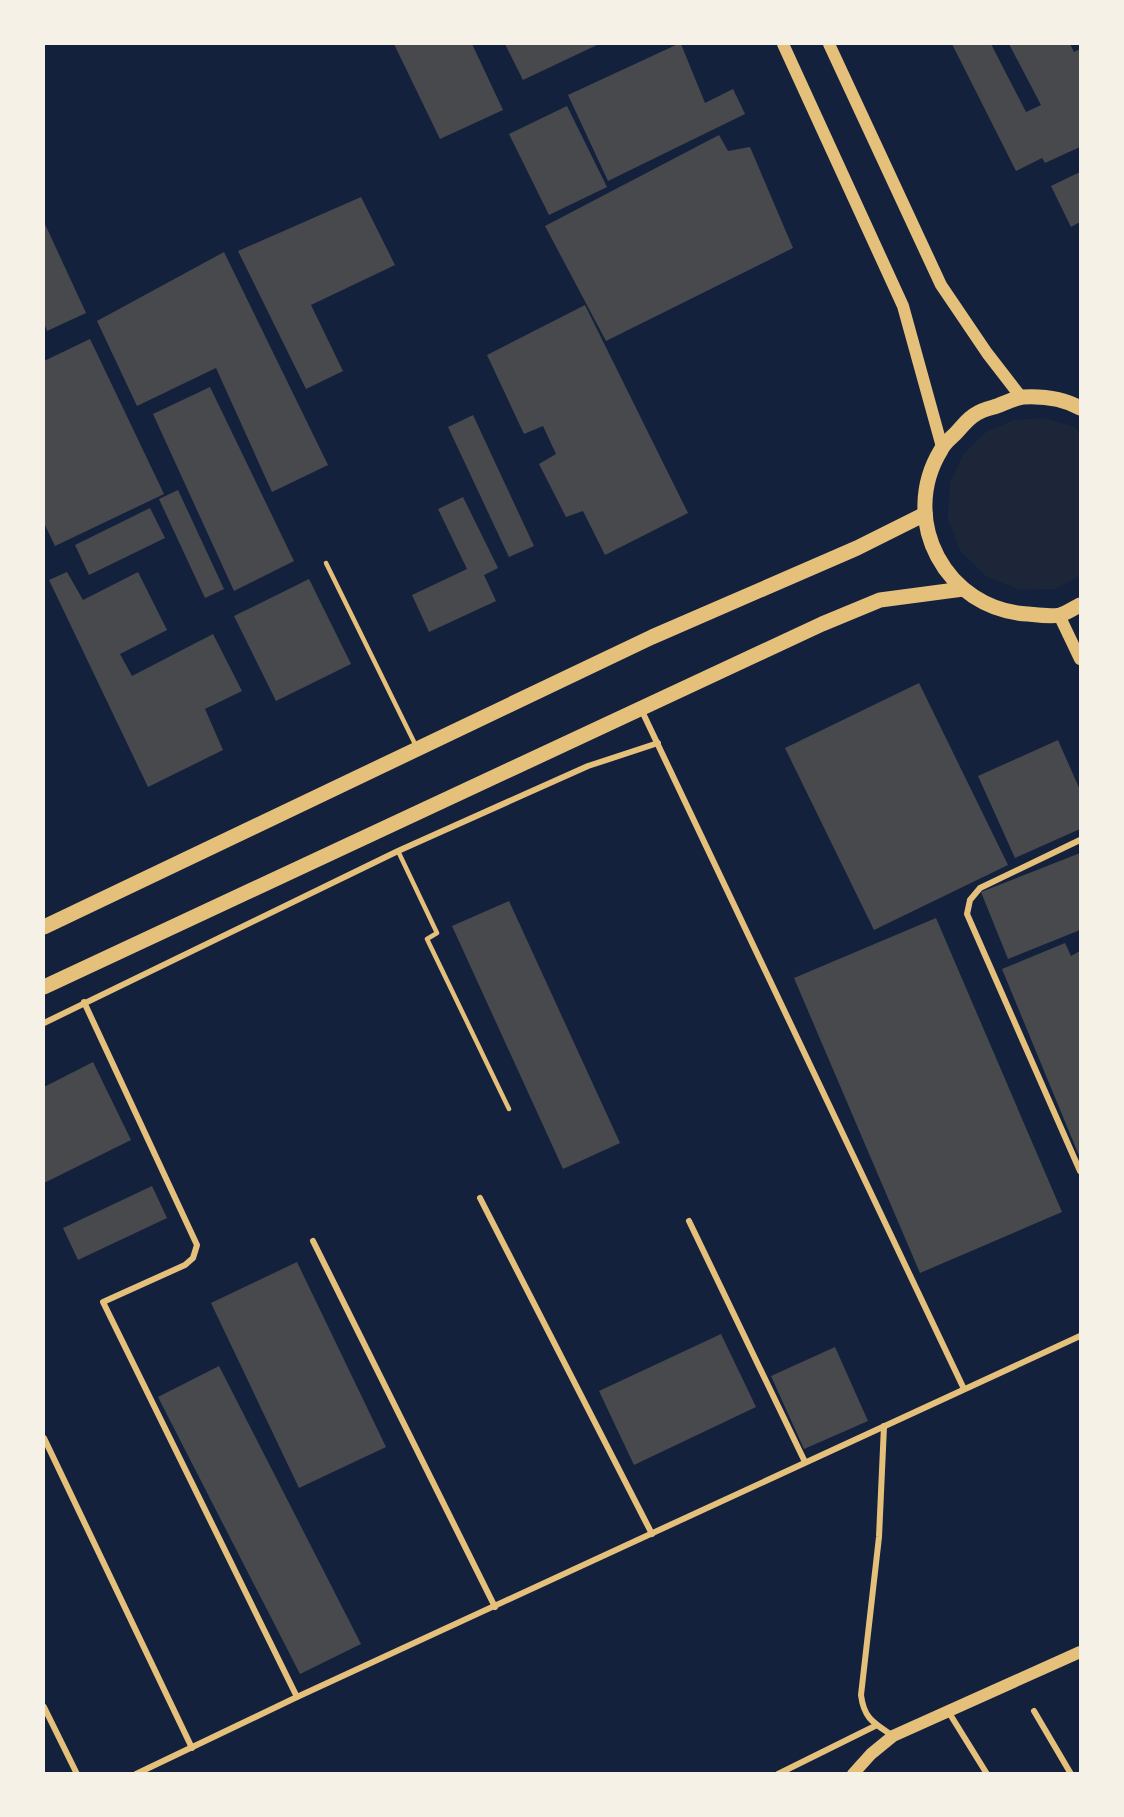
<svg xmlns="http://www.w3.org/2000/svg" width="1124" height="1817" viewBox="0 0 1124 1817" font-family="Figtree,sans-serif">
	<style>
		.green { fill: #1d2539 }
		.building { fill: #48494c }
		.lines { fill: none; stroke-linecap: round; stroke-linejoin: round }
		.service { stroke: #e5c07b; stroke-width: 4.5 }
		.minor { stroke: #e5c07b; stroke-width: 6 }
		.secondary { stroke: #e5c07b; stroke-width: 12 }
		.primary { stroke: #e5c07b; stroke-width: 15 }
	</style>
	<rect width="100%" height="100%" fill="#14213d"/>
	<!-- green -->
	<polygon class="green" points="1044,418 1074,427 1080,432 1080,576 1055,589 1020,590 987,577 961,552 948,519 950,483 963,455 985,433 1013,420"/>
	<!-- building -->
	<g class="building">
		<polygon points="394,44 472,44 503,110 440,139"/>
		<polygon points="505,44 599,44 523,80"/>
		<polygon points="678,44 681,44 705,103 733,89 745,114 608,181 568,95"/>
		<polygon points="952,44 991,44 1026,112 1041,105 1009,44 1070,44 1074,52 1080,49 1080,147 1045,163 1042,158 1016,171"/>
		<polygon points="567,106 607,187 549,215 509,134"/>
		<polygon points="719,135 728,151 750,147 793,248 606,341 545,226"/>
		<polygon points="1080,172 1080,222 1071,227 1051,186"/>
		<polygon points="361,197 395,265 311,305 343,371 306,389 238,251"/>
		<polygon points="44,222 86,313 47,331 44,323"/>
		<polygon points="224,252 328,465 272,492 216,368 137,406 97,321"/>
		<polygon points="585,305 688,513 605,555 583,511 566,517 539,464 556,454 543,426 524,434 487,355"/>
		<polygon points="90,339 164,494 55,546 44,523 44,361"/>
		<polygon points="210,387 294,561 234,591 153,414"/>
		<polygon points="473,415 534,546 509,557 448,427"/>
		<polygon points="178,490 224,589 205,598 159,499"/>
		<polygon points="463,497 498,568 484,575 496,601 429,632 412,595 467,569 438,509"/>
		<polygon points="150,508 165,538 89,575 75,545"/>
		<polygon points="67,572 83,600 138,572 167,630 120,654 132,676 213,634 242,691 205,709 223,750 148,787 49,580"/>
		<polygon points="309,579 351,664 276,701 234,616"/>
		<polygon points="919,683 1008,865 874,930 785,748"/>
		<polygon points="1058,740 1080,790 1080,829 1015,858 978,776"/>
		<polygon points="1080,853 1080,930 1008,959 981,892"/>
		<polygon points="509,901 620,1143 563,1169 452,926"/>
		<polygon points="936,918 1062,1212 920,1273 794,978"/>
		<polygon points="1065,943 1071,956 1080,951 1080,1158 1002,969"/>
		<polygon points="93,1062 131,1140 44,1183 44,1087"/>
		<polygon points="152,1186 167,1218 78,1260 63,1228"/>
		<polygon points="297,1262 386,1447 299,1488 211,1303"/>
		<polygon points="721,1334 756,1407 634,1465 599,1391"/>
		<polygon points="835,1347 868,1421 804,1449 771,1376"/>
		<polygon points="219,1366 361,1644 300,1674 158,1397"/>
	</g>
	<g class="lines">
		<!-- service -->
		<g class="service">
			<polyline points="326,563 416,746"/>
			<polyline points="398,851 437,933 427,939 509,1109"/>
		</g>
		<!-- minor -->
		<g class="minor">
			<polyline points="641,709 964,1389"/>
			<polyline points="1080,840 980,888 970,900 967,914 1080,1171"/>
			<polyline points="84,1002 197,1245 193,1258 185,1265 103,1302 297,1697"/>
			<polyline points="44,1023 398,851 588,766 658,743"/>
			<polyline points="480,1198 652,1534"/>
			<polyline points="689,1221 805,1462"/>
			<polyline points="313,1241 495,1607"/>
			<path d="M884 1426 879 1537 861 1695C864 1719 874 1723 893 1736"/>
			<polyline points="44,1438 192,1748"/>
			<polyline points="44,1707 77,1774"/>
			<polyline points="948,1711 987,1774"/>
			<polyline points="1034,1711 1071,1774"/>
			<polyline points="136,1774 297,1697 1080,1336"/>
			<polyline points="778,1774 877,1725"/>
		</g>
		<!-- secondary -->
		<g class="secondary">
			<polyline points="783,44 903,306 942,447"/>
			<polyline points="829,44 941,285 987,353 1021,397"/>
			<polyline points="1059,615 1080,659"/>
			<polyline points="853,1774 871,1754 893,1736 1080,1652"/>
		</g>
		<!-- primary -->
		<g class="primary">
			<path d="M1080 408C1064 399 1042 396 1023 397 1015 398 1005 403 997 406 990 408 981 410 976 414 968 418 962 427 956 433 951 438 944 443 941 450 898 520 946 610 1028 614 1038 615 1050 617 1060 615 1067 613 1074 608 1080 605"/>
			<polyline points="44,927 652,637 857,548 925,514"/>
			<polyline points="44,987 822,624 880,600 963,589"/>
		</g>
	</g>
	<!-- border -->
	<rect width="1124" height="1817" fill="none" stroke="#f6f1e7" stroke-width="90"/>
</svg>
